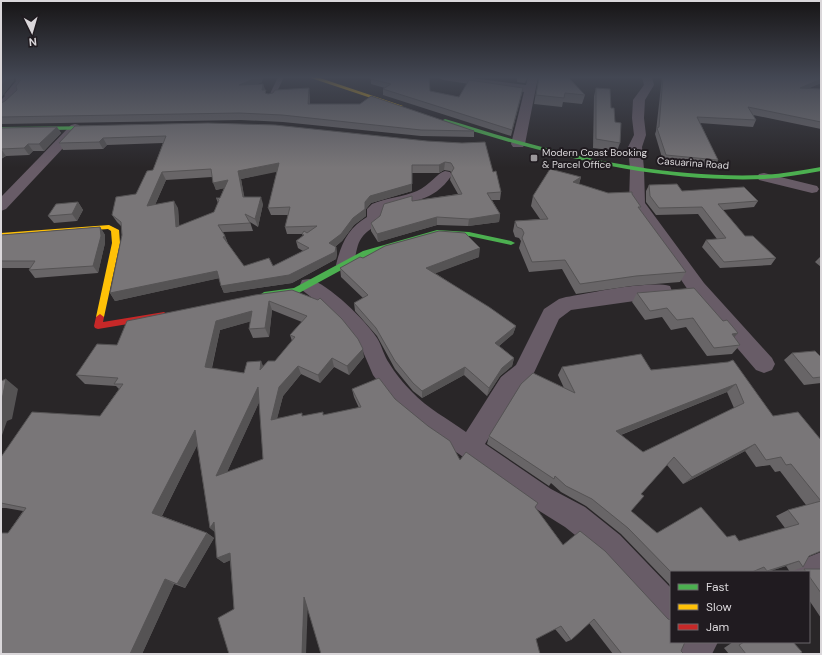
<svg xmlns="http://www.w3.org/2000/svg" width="822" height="655" viewBox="0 0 822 655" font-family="'DM Sans',sans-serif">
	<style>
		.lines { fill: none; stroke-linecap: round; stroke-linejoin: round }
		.lane { fill: #685c67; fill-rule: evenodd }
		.street { fill: #685c67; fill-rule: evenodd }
		.fast { fill: #4caf50; fill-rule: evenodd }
		.slow { fill: #ffc107; fill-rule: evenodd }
		.jam { fill: #c62828; fill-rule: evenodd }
		.wall { fill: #686567; fill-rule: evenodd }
		.shaded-wall { fill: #555354 }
		.building { fill: #797678; stroke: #555354; fill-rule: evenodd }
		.poi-dot { fill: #9c999c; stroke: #201b20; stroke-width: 1.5 }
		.labels { text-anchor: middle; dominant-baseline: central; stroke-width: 4; stroke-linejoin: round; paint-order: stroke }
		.far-poi-label { font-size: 10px; fill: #dad7da; stroke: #201b20; text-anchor: start }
		.far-street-label { font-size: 10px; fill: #dad7da; stroke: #201b20 }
	</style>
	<rect width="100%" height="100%" fill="#292628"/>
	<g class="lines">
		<!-- lane -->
		<polygon class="lane" points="278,77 284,77 274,98 269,99 268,98"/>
		<!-- street -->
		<g class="street">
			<path d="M15 77H25L26 81 18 93 20 95C15 101 8 108 1 110V100L5 96 4 95 16 81Z"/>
			<polygon points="438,77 464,77 526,85 528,77 538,77 525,144 523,147 513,147 511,144 524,92 443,80"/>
			<polygon points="642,77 652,77 654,85 645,100 644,118 646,135 642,147 644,169 645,203 704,283 772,358 775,364 772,370 764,373 756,370 690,293 629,203 630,169 628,147 634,135 632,118 633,100 644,85"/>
			<polygon points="75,124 79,125 81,128 79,131 6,209 1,211 1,197 71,125"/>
			<path d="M445 171 450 172 452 175C432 204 412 199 383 210 383 228 373 224 363 236 355 245 357 259 351 269L345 271 339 269 336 265C341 244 348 228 367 217V209L372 204C386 198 403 197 417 191 429 186 437 173 445 171Z"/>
			<polygon points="764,173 817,186 819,189 817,192 812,193 759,180 757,177 759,174"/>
			<path d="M309 279C329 284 366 321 377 338 382 346 384 356 389 363 395 373 404 384 412 392 427 408 448 419 466 432L501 377 516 365 544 309 559 299 566 297C590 293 649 280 670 286L672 291 670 296 571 310 559 319 532 377 517 391 485 444 551 489 585 507 620 535 671 588V625L660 621 600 555 565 527 533 507 417 424 396 406 373 375 361 347 345 327 329 311 302 290 300 285 302 280Z"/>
			<polygon points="821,552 821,580 809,585 809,572 791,572 796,562"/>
			<polygon points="677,642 718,642 712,654 672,654"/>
		</g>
		<!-- fast -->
		<g class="fast">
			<path d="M445 119C472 127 499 136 527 143 604 164 684 178 764 175 783 174 802 170 821 167V171C802 174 783 178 764 179 654 183 547 155 443 122V120Z"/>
			<polygon points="106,126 106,128 104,129 1,131 1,127"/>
			<polygon points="437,230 469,232 511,241 515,243 511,245 469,236 437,234 369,255 299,293 264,298 260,295 264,292 294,288 363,251"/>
		</g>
		<!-- slow -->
		<g class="slow">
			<polygon points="311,77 317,77 403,106 398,107 311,78"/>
			<polygon points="109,225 119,230 120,243 104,317 100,320 96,317 112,243 111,231 108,229 1,237 1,233"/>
		</g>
		<!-- jam -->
		<polygon class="jam" points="164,312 168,315 164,318 98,329 95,328 94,326 96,317 100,314 104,317 103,322"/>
	</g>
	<!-- wall -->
	<g class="wall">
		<polygon points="23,77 263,77 262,82 257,84 263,84 265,90 266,90 266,93 268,94 310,95 310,104 474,131 474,137 421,136 283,122 241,120 1,124 1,103 5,101 17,90"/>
		<polygon points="474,77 485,77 484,78"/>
		<polygon points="517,77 528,77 525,83 517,82"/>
		<polygon points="539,77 585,95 582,104 563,102 562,107 534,104"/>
		<polygon points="662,77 821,77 821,83 809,88 821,89 821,129 753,115 756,120 753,127 700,123 718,160 715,167 663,161 655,134 656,131"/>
		<polygon points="371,79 459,97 522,93 511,136 383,95 383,89 385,88 371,84"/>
		<polygon points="596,88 611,108 620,143 617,151 593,148 594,96"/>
		<path d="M275 125 493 172 501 192 500 200H492L500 214 499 222 468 226 437 225 378 242 371 231V223L412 201 458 194 450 180 451 173V172L450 171 444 170 439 173H412V191L371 203 366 209V216L354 225 342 241 336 246 337 254 336 259 292 283 224 293 221 286 219 278 115 301 110 293 122 235 121 226 117 222 112 215 136 194 153 170 163 143 107 145 103 149 63 150 59 143 75 126ZM277 171 268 208 271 215H288L285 227 287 234H302L303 236 296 241 298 248 303 251 273 266H244L228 244 225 236 223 232 253 231 250 222 258 227 263 204 244 197 241 179ZM212 177 216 190 224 188 220 198H216L218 203 214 212 179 226 178 208 155 205 166 180Z"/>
		<polygon points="57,127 61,133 44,151 33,151 29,155 6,156 1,159 1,128"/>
		<polygon points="581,177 579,184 608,193 632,194 641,207 640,210 686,272 680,282 631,286 576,294 562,269 529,272 519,248 521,241 519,238 515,237 513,231 515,221 540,219 531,206 533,196"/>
		<polygon points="649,185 682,191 758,201 754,207 723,210 745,236 776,258 771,265 720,268 702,247 706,240 717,239 698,214 656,215 646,202 646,191"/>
		<polygon points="78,202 83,210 77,221 54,223 48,216"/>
		<polygon points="100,227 105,235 105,243 98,273 35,278 29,270 30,268 1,268 1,235"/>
		<polygon points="821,256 821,267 815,262"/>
		<polygon points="479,257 435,273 516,326 513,334 499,346 514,358 512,366 500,376 487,396 464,375 422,398 413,391 395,369 377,336 355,311 354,303 363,298 341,277 340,268 363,258"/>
		<path d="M292 290 364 357 349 375 334 367 320 383 301 374 283 396 277 418 324 415 359 408 354 397 352 389 395 399 460 460 535 507 563 545 684 654H613L589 623 571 640 566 642 555 629 308 609H234L230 560 224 563 217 558 215 532 210 528 197 445 162 516 207 533 214 538 185 588 174 584 142 654H1L8 533 23 511 6 508H1V457L100 416 119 389 116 386 85 384 76 375 117 345ZM272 310 302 322 290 335 292 341 275 361 263 366 244 373 212 368 220 330 251 321 249 329 253 338 269 337ZM259 402 263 459 227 472 255 411Z"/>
		<polygon points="637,293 734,337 740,345 732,354 707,356 686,327 671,330 662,317 645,320 632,302"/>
		<polygon points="792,353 821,357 821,383 804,385 784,360"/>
		<path d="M728 362 773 416 821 440V551L809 556 803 567 790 572 786 566 767 572H671V586L621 534 586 506 561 492 551 483 549 486 487 444 489 436 564 388 558 375 562 367 651 370ZM727 392 734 408 643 452 621 435ZM745 451 756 467 770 465 775 472 780 471 806 505 788 510 776 516 785 528 739 541 727 537 657 533 631 511 641 494 667 465 683 484Z"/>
		<polygon points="804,569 821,569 821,618 809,600 809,572 795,572"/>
		<polygon points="733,642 793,642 799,654 729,654 724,648"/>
	</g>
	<!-- shaded-wall -->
	<g class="shaded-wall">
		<polygon points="9,77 14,77 14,81 1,98 1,86"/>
		<polygon points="258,77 263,77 262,82 240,91 239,85"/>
		<polygon points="821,79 821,83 796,94 800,88"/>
		<polygon points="263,84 265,90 262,90"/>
		<polygon points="309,88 310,95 309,110 308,104"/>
		<polygon points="57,127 61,133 44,151 39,144"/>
		<polygon points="103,138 107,145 103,149 99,142"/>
		<polygon points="28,144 33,151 29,155 24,148"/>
		<polygon points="1,149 6,156 1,159"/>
		<polygon points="445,162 444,170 439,173 439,165"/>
		<polygon points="279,163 281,171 241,179 246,205 243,197 238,171"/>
		<polygon points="412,165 412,191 371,203 366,209 366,216 354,225 342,241 330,251 329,243 353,218 365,202 370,196"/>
		<polygon points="162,172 166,180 151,214 147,206"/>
		<polygon points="581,177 578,186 573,182"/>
		<polygon points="228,180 230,187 216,190 213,183"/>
		<polygon points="261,197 263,204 258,227 255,219"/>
		<polygon points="174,201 178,208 180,234 176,227"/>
		<polygon points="78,202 83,210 77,221 72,214"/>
		<polygon points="500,214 499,222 468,226 469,219"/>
		<polygon points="437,217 437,225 378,242 377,234"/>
		<polygon points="100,227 105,235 105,243 98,273 93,266"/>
		<polygon points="225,236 228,244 223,237"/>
		<polygon points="336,247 337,254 336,259 292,283 224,293 221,286"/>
		<polygon points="480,248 479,257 426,277 426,268"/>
		<polygon points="217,271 220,278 115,301 110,293"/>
		<polygon points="269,301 272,310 269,337 265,328"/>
		<polygon points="252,311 256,320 220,330 210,375 205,367 216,321"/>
		<polygon points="516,326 513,334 493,351 495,343"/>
		<polygon points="738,333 730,342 732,334"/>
		<polygon points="363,349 364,357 349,375 347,366"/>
		<polygon points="332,358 334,367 320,383 318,375"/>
		<polygon points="514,358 512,366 500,376 487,396 489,388 502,368"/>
		<polygon points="261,361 265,370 260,370"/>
		<polygon points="298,366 301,374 283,396 275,427 271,420 279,387"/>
		<polygon points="465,367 464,375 422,398 422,391"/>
		<polygon points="6,379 18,389 12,419 7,421 1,438 1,405"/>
		<polygon points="736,384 727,392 610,439 616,431"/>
		<polygon points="258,387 262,396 222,483 216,476"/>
		<polygon points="195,430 201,438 160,519 152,513"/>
		<polygon points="755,444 745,451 683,484 692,477"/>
		<polygon points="214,522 217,534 210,528"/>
		<polygon points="207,533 214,538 185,588 177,584"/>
		<polygon points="230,553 236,558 224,563 217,558"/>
		<polygon points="799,561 786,566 767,572 765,572"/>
		<polygon points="165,579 174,584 142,654 130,654"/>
		<polygon points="304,597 308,601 306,654 302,654"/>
	</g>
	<!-- building -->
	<g class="building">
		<polygon points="1,77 9,77 1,86"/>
		<polygon points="23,77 258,77 239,85 263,84 262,90 266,90 265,93 268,94 273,93 275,90 309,88 308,104 360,104 371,96 474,131 421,130 282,115 239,113 1,117 1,103 5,101 17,90 16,86"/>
		<polygon points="371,77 429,77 430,91 459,97 469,80 523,88 512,130 383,89 391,84 371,79"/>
		<polygon points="539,77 568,77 585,95 565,93 564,98 536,95"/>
		<polygon points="663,77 821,77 821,79 800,88 821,89 821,122 748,107 756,120 697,117 718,160 666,155 657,128 659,127"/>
		<polygon points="596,88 610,89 611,108 614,108 615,122 621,123 620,143 596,139"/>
		<path d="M208 123 275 125 427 141 462 143 485 142 493 172 496 171 501 192 487 193 500 214 469 219 437 217 377 234 371 223 380 216 384 204 412 196V201L462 194 451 173 454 168 451 163 445 162 439 165H412V184L370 196 365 202V209L353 218 341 234 329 243 336 247 335 252 289 275 221 286 217 271 110 293 122 235 121 222 112 215 116 197 136 194 147 171 153 170 166 136 103 138 99 142 59 143 75 126ZM279 163 268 208 290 207 285 227 317 226 307 233 304 231 302 234 304 235 296 241 309 248 273 266 269 258 244 266 223 237 225 236 218 225 250 223 245 214 255 219 261 197H243L238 171ZM211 169 213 183 228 180 220 198H216L219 200 214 212 176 227 174 201 147 206 162 172Z"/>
		<polygon points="57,127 39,144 28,144 24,148 1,149 1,128"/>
		<polygon points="550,169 581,177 573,182 608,193 632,192 632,194 641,207 638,207 686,272 636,276 580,284 565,260 532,262 522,238 524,233 522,229 517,227 515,221 548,219 533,196"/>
		<polygon points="677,184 682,191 744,187 758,201 718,204 745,236 753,236 776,258 724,262 706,240 726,238 702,207 659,208 650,196 649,185"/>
		<polygon points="78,202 72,214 48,216 56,204"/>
		<polygon points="100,227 101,236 93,266 29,270 35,261 1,261 1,235"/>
		<polygon points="439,231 465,233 480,248 426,268 489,307 516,326 495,343 514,358 502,368 489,388 465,367 422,391 413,383 395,361 376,328 354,303 368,295 340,268 360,257 363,258 385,246"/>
		<polygon points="694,288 723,321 727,320 738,333 732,334 740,345 714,348 693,318 677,320 667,308 650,311 637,293"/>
		<path d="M292 290 318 300 320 298 342 319 358 339 363 349 347 366 332 358 318 375 298 366 279 387 271 420 302 413V416L323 412V415L361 407 352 389 379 378 395 399 428 426 450 441 460 460 466 452 538 503 535 507 563 545 580 531 605 551 668 619 671 620V642H685L681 651 684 654H622L594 619 571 640 561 626 536 639 540 654H321L304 597 302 654H229L218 618 234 609 230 553 217 558 214 522 210 528 195 430 152 513 207 533 177 584 165 579 130 654H1V533H8L26 508 1 503V457L32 412 100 416 123 384H114L118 378 76 375 97 344 117 345 127 321 255 295ZM269 301 307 316 290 335 295 337 275 361H268L260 370 261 361 247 362 244 373 205 367 216 321 252 311 249 329 265 328ZM258 387 263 459 216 476Z"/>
		<polygon points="815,351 821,357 821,377 813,378 792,353"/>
		<path d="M641 354 651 370 728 362 733 360 773 416 798 412 821 440V551L809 556 803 567 799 561 767 571 764 567 752 572H671L628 528 592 499 566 486 555 476 554 479 489 436 521 384 533 373 575 393 562 367ZM736 384 744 403 643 452 616 431ZM755 444 766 460 781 457 786 465 791 464 821 501 788 510 799 524 739 541 735 535 727 537 701 507 657 533 631 511 644 496 641 494 674 457 692 477Z"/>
		<polygon points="6,379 1,405 1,381"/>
		<polygon points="804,569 821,569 821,593 809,576 809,572 806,572"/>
		<polygon points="744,642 793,642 802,652 799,654 746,654 739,645"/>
	</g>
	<!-- sky -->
	<linearGradient id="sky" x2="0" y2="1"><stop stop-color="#171516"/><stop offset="0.46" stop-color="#434753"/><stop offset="1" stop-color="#434753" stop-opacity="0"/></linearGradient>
	<rect width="822" height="168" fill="url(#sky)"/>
	<!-- markers -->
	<rect class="poi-dot" x="530" y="154" width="8" height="8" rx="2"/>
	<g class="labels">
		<!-- far-poi labels -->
		<g class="far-poi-label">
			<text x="542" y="152">Modern Coast Booking<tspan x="542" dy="12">&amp; Parcel Office</tspan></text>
		</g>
		<!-- far-street labels -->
		<g class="far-street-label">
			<text transform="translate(693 163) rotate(4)">Casuarina Road</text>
		</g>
	</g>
	<!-- border -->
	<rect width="822" height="655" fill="none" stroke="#dad7da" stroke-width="4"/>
	<!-- legend -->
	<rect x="670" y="571" width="140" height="72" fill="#201b20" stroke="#6a666a"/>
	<rect x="678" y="584" width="20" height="6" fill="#4caf50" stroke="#6a666a"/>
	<text x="706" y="591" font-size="12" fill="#dad7da">Fast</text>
	<rect x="678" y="604" width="20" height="6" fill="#ffc107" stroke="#6a666a"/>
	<text x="706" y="611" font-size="12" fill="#dad7da">Slow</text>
	<rect x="678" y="624" width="20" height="6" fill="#c62828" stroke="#6a666a"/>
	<text x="706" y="631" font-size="12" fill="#dad7da">Jam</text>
	<!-- north arrow -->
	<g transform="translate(32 32) rotate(175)" stroke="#201b20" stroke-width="3" paint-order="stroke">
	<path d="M0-3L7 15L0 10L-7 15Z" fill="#dad7da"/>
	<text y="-6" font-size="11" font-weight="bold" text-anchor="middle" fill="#dad7da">N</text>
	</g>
</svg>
